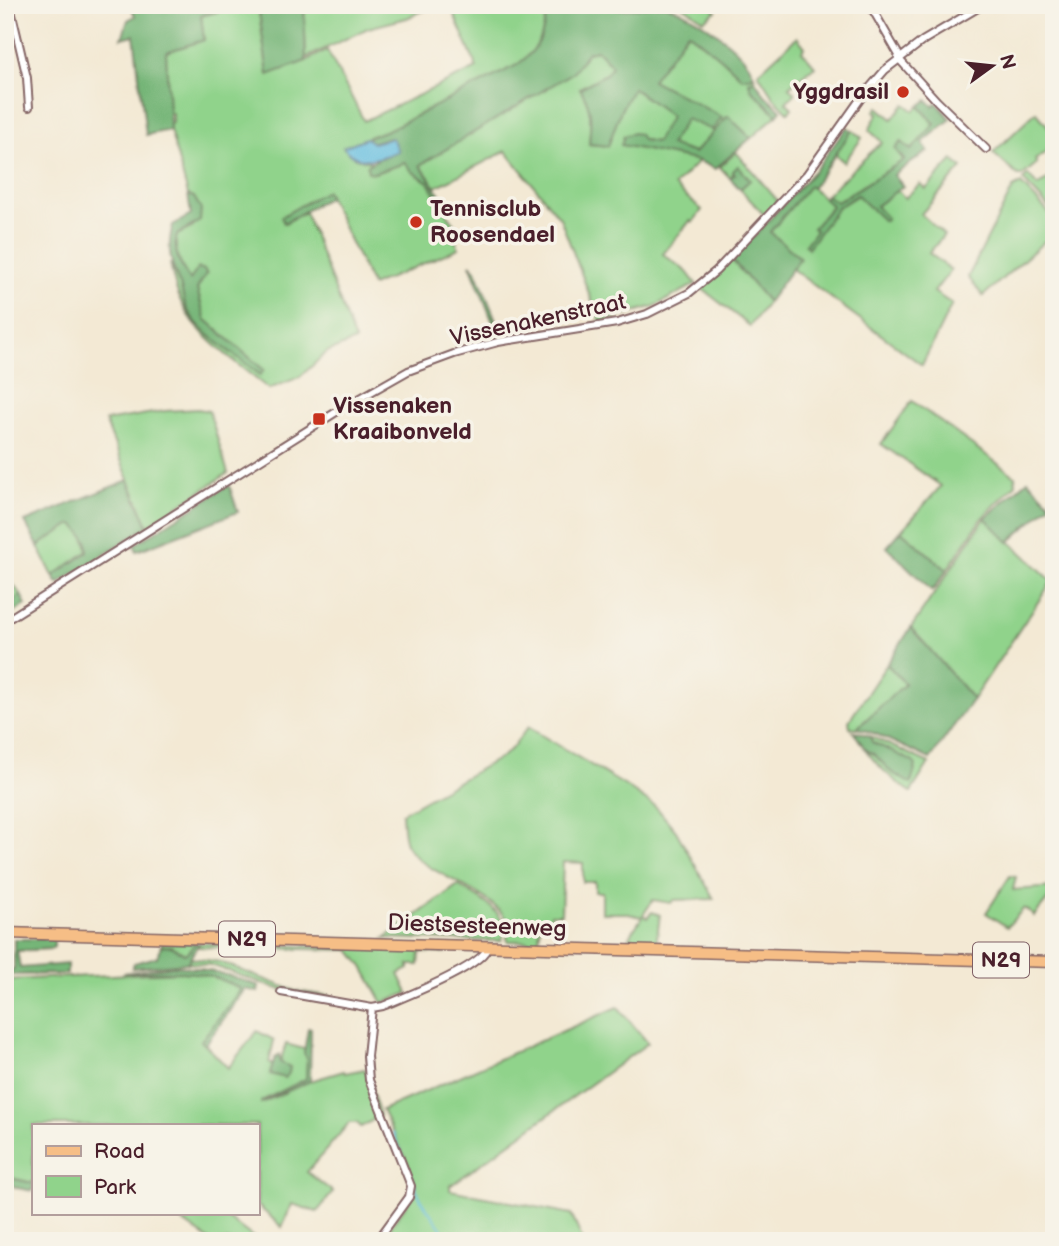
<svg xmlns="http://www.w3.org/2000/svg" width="1059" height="1246" viewBox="0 0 1059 1246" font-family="'Balsamiq Sans',sans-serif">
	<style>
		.green { fill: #90d38b; stroke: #6d795b; stroke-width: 2 }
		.forest { fill: #74b577; stroke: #5f6a51; stroke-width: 2 }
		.water { fill: #62bde0; stroke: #566e86; stroke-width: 2 }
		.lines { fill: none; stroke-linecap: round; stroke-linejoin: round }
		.stream { stroke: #62bde0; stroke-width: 2 }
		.street-casing { stroke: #856666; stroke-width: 10 }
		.secondary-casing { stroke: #856666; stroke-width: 12 }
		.primary-casing { stroke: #856666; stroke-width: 13 }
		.street { stroke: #fff; stroke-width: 6 }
		.secondary { stroke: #fbe5cf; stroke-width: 9 }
		.primary { stroke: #f6be86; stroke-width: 10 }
		.poi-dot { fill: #c8321e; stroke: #f7f3e8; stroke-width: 2.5 }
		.labels { text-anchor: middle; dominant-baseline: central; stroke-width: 7; stroke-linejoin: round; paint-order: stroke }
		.shield { fill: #f7f3e8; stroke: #7e5f64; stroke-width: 2 }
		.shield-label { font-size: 21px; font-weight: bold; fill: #4a1f2b }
		.poi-label { font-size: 23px; font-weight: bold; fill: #4a1f2b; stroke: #f7f3e8; text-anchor: start }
		.street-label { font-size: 23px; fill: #4a1f2b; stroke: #f7f3e8 }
	</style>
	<rect width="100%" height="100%" fill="#f7f3e8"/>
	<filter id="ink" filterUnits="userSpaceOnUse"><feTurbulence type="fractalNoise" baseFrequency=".0143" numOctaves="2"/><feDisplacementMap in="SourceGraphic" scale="14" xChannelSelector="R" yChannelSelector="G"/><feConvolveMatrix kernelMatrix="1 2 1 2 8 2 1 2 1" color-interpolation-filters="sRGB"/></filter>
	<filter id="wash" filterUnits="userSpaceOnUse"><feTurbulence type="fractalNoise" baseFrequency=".00686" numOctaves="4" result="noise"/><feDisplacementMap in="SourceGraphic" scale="28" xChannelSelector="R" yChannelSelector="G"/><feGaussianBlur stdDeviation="1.57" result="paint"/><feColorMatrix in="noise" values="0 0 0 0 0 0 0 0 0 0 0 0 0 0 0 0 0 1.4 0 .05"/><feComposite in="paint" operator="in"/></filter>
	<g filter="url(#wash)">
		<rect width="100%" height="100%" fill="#f3e9d4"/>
		<!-- green -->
		<g class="green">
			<path d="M247 5H258L268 74 306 61 327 50 364 121 477 68 450 5H548C543 36 542 46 517 66L390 129 343 147 356 158 372 162 367 166 374 173 405 163 413 172 428 182 455 226 450 230 459 248 372 286 326 191 285 223 305 212 355 341 327 352 300 377 269 389C247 372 202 338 188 315 179 301 173 279 170 263L180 285 187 309 260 375 205 319 197 289 206 274 190 281C182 267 172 252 177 235L193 227 194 197 188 195 170 130 169 124 172 123V113H168L166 52 204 40 201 16Z"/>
			<polygon points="304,5 436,5 407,18 368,28 306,58"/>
			<polygon points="681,5 710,5 716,11 704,20"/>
			<polygon points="688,32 721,58 741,77 754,76 755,80 749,83 751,89 777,115 751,138 728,117 694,153 669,145 686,118 651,80"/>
			<polygon points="797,37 805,47 802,51 815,66 789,87 795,94 786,102 792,108 788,112 774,98 758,73"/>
			<path d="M597 50 612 66 606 74 580 88C593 110 591 119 589 144L608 146 621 110 632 88 672 116 656 142 624 136 699 161 674 186 702 210 693 222 690 221 663 254 687 272 696 284 655 306 600 322 560 218 506 151 436 187 420 165 572 73 588 51Z"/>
			<polygon points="905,104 914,111 919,106 935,124 911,150 902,142 895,149 904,160 836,202 826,195 882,142 869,130 878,113 875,111 878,107 892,119"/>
			<polygon points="1036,112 1054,133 1054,146 1035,160 1037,163 1022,176 1018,176 993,153"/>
			<polygon points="852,130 862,138 844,162 835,154"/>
			<polygon points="736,152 778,201 765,216 740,189 750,180 738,167 730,178 720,167"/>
			<polygon points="953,160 962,168 921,214 944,235 929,253 951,270 934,292 952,304 922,365 792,269 800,258 770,232 809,185 832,205 814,228 816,230 808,247 837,208 858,195 876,206 897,190 905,198 920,184 926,189"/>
			<polygon points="1028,175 1038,186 1054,175 1054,213 1023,180"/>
			<polygon points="1021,184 1054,218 1054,233 983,296 968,277 1013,188"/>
			<polygon points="732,260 768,302 750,326 701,288"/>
			<polygon points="912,401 1015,476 1016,484 982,518 947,570 901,531 941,486 881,444"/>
			<polygon points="198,409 209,411 228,473 148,526 105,421 165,411"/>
			<polygon points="985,518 1052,581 973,699 911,628"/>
			<path d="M70 525H75C83 533 87 540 88 551L53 576 38 546Z"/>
			<polygon points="5,574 21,595 5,607"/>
			<polygon points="887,664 905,684 857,728 850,727 849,721"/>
			<path d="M528 727 624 785 657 808 676 831 714 899 674 900 671 903 653 900 643 915 647 918 652 912 660 915 656 945 625 944 642 917 624 913H602V892H595V882H583V863L563 862 561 914H551L550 926H540L539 942 507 941 508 922C487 886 423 875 407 846 402 836 403 823 402 813L503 756 511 749Z"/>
			<path d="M870 736 929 763 911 792C892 780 878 767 865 749L875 755 891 772 910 783 881 747 870 741Z"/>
			<polygon points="1010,876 1016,877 1013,890 1054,887 1054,892 1034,916 1024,908 1007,927 986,913"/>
			<path d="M458 885C478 898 513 913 501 941L385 938Z"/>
			<polygon points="162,942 194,943 192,948 185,954 171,946 161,946"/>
			<polygon points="199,943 443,950 444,953 420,952 419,965 409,965 409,969 399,974 408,993 383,1003 363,967 350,950 198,947"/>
			<polygon points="190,958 220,962 295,991 331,996 331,998 284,991 211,965 187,963"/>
			<path d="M191 972 211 975 241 989 202 1041 228 1068 257 1031 274 1040 269 1063 273 1065 270 1073 280 1062 286 1044 304 1049 307 1058 306 1079 261 1103 310 1081 344 1071 345 1073 365 1069 380 1116 361 1127 357 1123H349L307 1172 333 1192 317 1212 292 1204 282 1227 257 1205V1125H33V1183L15 1179 5 1173V980C67 978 129 973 191 972Z"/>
			<polygon points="618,1007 648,1043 450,1186 450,1190 571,1214 583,1241 380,1241 417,1190 408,1164 382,1110"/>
			<polygon points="165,1213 221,1213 258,1241 210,1241 176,1217"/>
		</g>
		<!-- forest -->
		<g class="forest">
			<polygon points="151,5 247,5 201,15 204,40 166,52 170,130 146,135 134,35 122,38 128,20 135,16 132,9"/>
			<polygon points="258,5 304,5 306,61 268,75"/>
			<path d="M548 5C565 5 584 3 602 5 609 6 616 10 623 9 638 9 652 4 667 6 691 11 747 51 754 76L742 78 721 58 688 32 652 80 722 117 712 130 686 119 670 145 694 153 728 116 751 138 715 169 699 161 621 145 624 136 633 133 639 134 642 140 656 142 671 116 633 88 621 110 608 146 589 144C591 119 593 110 580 88L606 74 612 66 597 50 588 52 572 73 420 165 443 199 440 202 428 182 413 172 405 163 374 173 368 172 367 166 372 162 398 150 387 138 372 143 366 138 390 129 517 65C542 46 543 36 548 5Z"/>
			<polygon points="755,80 765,95 781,110 777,115 751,89 749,82"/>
			<polygon points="927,100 933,106 937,103 951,119 922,143 928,151 894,175 903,186 876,206 887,218 884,221 857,195 837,208 808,248 805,245 816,230 813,228 832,206 824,198 826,195 837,202 904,160 895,149 901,142 911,150 935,124 919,106"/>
			<polygon points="847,127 852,130 812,188 809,186 770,232 800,258 768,302 732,260 815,170"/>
			<polygon points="738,166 750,180 740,189 730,178 735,174 732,172"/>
			<polygon points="326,191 329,197 284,223 281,217"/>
			<path d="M188 195 194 197 201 209 200 221 177 235C172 252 181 267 190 280L198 268 205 270 206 274 197 289 205 319 264 370 260 375C239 357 199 334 187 309 183 301 183 291 179 283 171 262 166 249 173 225L191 215Z"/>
			<polygon points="470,264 476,270 503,338 499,338"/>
			<polygon points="128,480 148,526 58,584 53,576 88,552 87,541 75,525 70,525 38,546 25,522"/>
			<polygon points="1028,480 1051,504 1009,542 985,518"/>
			<polygon points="229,485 238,512 137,551 134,545"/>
			<polygon points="901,531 947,570 932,591 887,547"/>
			<polygon points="21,595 26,605 5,618 5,607"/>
			<polygon points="911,628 973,699 930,759 876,734 857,728 905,684 887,664"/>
			<polygon points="853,731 870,736 872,742 912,761 916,765 911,784 891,772 875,755 865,749"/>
			<polygon points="14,939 54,939 54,947 51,949 17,951 20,968 67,964 67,974 5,975 5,970 14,969"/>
			<polygon points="194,943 199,943 187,963 132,968 134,963 157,957 161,946 171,946 185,954 192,948"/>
			<path d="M174 966C207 968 229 975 259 986L258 992 245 989 205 1045 201 1041 241 989C199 966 168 972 123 973Z"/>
			<polygon points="308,1028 311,1028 310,1081 261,1103 261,1101 306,1079 307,1058 304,1053"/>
			<polygon points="279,1055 280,1062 290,1067 289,1073 285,1078 270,1074 275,1058"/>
			<polygon points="5,1173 15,1179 33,1183 33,1191 17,1188 5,1181"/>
		</g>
		<!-- water -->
		<path class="water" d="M366 138 373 143 392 138 398 151C378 159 359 167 343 147Z"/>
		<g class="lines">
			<!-- stream -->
			<polyline class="stream" points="393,1133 421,1200 450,1241"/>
		</g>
	</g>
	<g filter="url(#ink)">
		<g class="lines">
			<!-- street casing -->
			<g class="street-casing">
				<g id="street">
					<polyline points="870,5 900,57"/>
					<polyline points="10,6 27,78 29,107"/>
					<polyline points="898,58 937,101 986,149"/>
					<polyline points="5,621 341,409 408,371 454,354 498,342 617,323 647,314 689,293 716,271 807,174 861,98 885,70 924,40 983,5"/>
					<path d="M281 992 372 1008 383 1006C404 997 485 966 488 946"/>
					<polyline points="372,1008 367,1056 369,1080 411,1186 409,1197 377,1241"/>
				</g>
			</g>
			<!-- secondary casing -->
			<g class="secondary-casing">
				<polyline id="secondary" points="5,8 11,5"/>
			</g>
			<!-- primary casing -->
			<g class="primary-casing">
				<polyline id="primary" points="5,933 1054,962"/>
			</g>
			<!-- street -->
			<use href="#street" class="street"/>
			<!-- secondary -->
			<use href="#secondary" class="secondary"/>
			<!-- primary -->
			<use href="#primary" class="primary"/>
		</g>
	</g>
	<!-- markers -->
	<g class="poi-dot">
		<circle cx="903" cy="92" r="7"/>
		<circle cx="416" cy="222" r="7"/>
		<rect x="312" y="412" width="14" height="14" rx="3.5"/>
	</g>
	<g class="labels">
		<!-- shield labels -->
		<g class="shield">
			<rect x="219" y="921.5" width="56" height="35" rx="5"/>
			<rect x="973" y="942.5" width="56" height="35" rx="5"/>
		</g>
		<g class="shield-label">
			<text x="247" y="939">N29</text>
			<text x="1001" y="960">N29</text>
		</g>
		<!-- poi labels -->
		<g class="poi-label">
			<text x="889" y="92" text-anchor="end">Yggdrasil</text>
			<text x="430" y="209">Tennisclub<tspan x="430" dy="26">Roosendael</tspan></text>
			<text x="333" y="406">Vissenaken<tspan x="333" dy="26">Kraaibonveld</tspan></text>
		</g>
		<!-- street labels -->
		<g class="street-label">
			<text transform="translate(538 320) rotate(-12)">Vissenakenstraat</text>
			<text transform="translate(477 926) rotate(2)">Diestsesteenweg</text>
		</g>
	</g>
	<!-- margin -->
	<rect width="1059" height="1246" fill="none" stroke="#f7f3e8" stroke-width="28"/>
	<!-- legend -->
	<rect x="32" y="1124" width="228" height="91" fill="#f7f3e8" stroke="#b29e9c" stroke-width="2"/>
	<rect x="46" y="1146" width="35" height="10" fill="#f6be86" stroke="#b29e9c" stroke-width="2"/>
	<text x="94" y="1158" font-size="21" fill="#4a1f2b">Road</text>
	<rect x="46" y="1176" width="35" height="21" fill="#90d38b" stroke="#b29e9c" stroke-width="2"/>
	<text x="94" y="1194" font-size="21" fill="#4a1f2b">Park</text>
	<!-- north arrow -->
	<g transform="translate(992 66) rotate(75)" stroke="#f7f3e8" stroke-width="5" paint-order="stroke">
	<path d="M0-5L12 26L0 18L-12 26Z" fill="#4a1f2b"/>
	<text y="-10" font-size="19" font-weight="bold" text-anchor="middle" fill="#4a1f2b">N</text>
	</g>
</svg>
